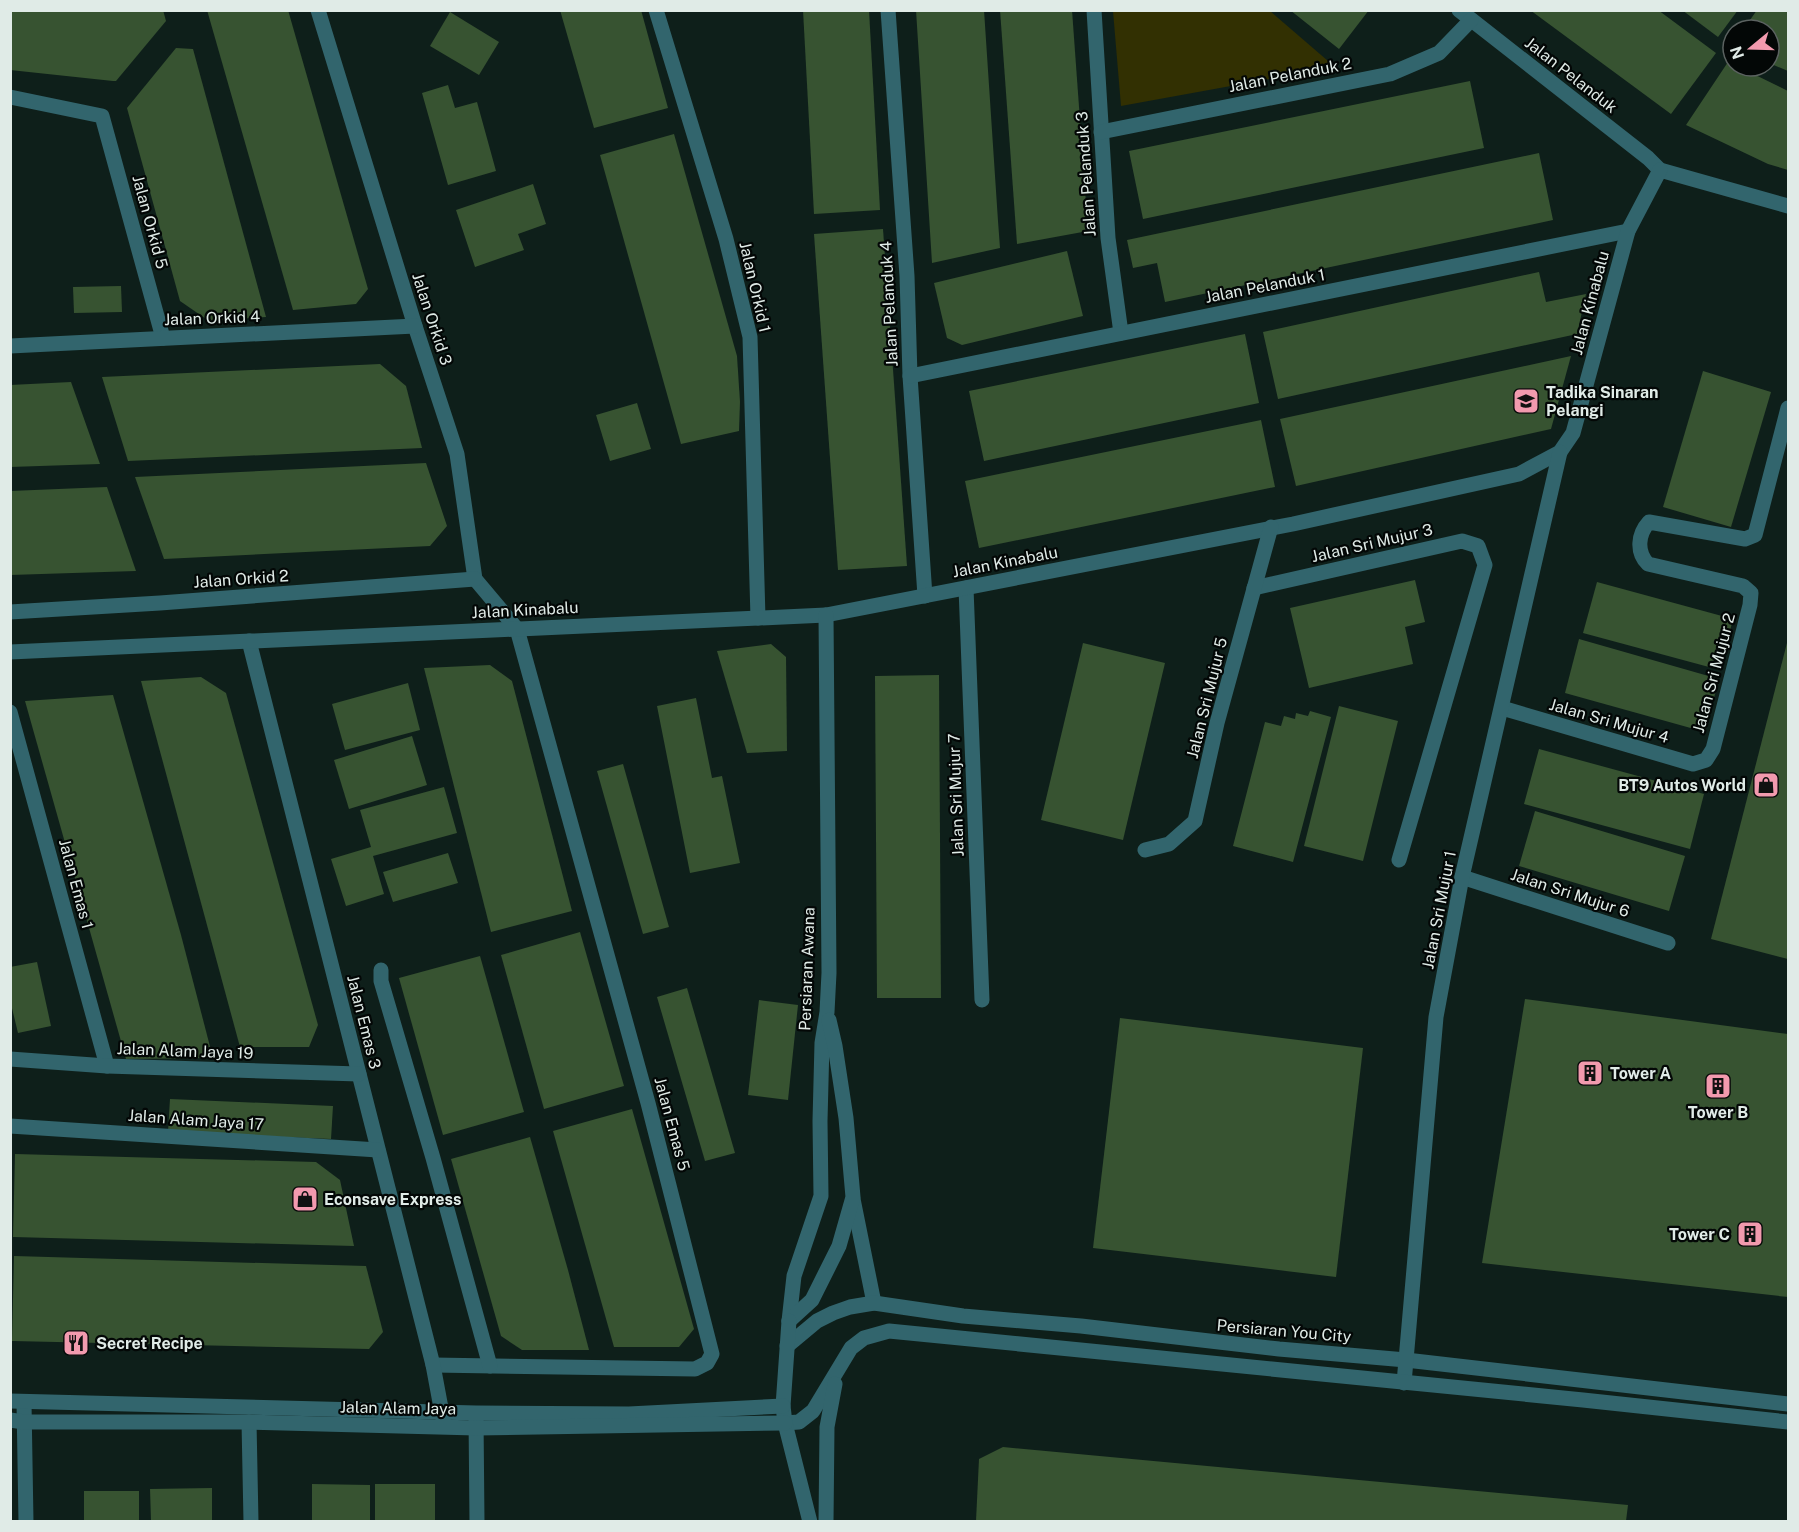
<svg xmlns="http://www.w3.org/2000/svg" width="1799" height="1532" viewBox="0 0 1799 1532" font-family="'Public Sans',sans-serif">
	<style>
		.green { fill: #323002 }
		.building { fill: #375331 }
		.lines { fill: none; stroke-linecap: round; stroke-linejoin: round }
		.minor { stroke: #32656d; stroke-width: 15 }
		.tertiary { stroke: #32656d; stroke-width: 15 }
		.labels { text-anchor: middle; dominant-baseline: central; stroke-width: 4.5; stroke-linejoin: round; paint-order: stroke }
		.street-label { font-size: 16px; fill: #e0ebe7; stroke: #030706 }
		.poi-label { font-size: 16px; font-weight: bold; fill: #e0ebe7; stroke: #030706; text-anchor: start }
	</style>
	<rect width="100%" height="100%" fill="#0e1f1a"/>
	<!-- green -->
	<polygon class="green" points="1113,11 1270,11 1335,67 1121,106"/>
	<!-- building -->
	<g class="building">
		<polygon points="10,10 163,10 166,21 116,81 113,81 10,70"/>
		<polygon points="207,10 288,10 368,289 356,304 293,310"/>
		<polygon points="560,10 641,10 668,108 594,128"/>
		<polygon points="803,10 869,10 880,210 814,214"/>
		<polygon points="916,10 984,10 998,221 1000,248 932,263"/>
		<polygon points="1000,10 1072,10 1088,231 1017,244"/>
		<polygon points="1290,10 1369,10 1339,49"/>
		<polygon points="1530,10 1658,10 1716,53 1671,114"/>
		<polygon points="1682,10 1738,10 1718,37"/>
		<polygon points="1757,10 1788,10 1788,71 1769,63 1769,30 1743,30"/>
		<polygon points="450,12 499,42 479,75 430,46"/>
		<polygon points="176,48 193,49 266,317 209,321 180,301 127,108"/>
		<polygon points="1728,62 1733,66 1737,66 1788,91 1788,170 1768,164 1686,125"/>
		<polygon points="1470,81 1484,148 1143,219 1129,151"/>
		<polygon points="448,85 455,108 477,102 496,171 448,185 422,93"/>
		<polygon points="674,134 737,356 740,402 739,431 681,444 600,155"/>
		<polygon points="1539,153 1553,220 1165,302 1157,263 1133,268 1127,240"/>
		<polygon points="533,184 546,224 518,234 524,250 475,267 456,210"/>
		<polygon points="883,229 907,566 838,570 814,234"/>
		<polygon points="1067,251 1083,316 962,345 947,338 934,283"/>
		<polygon points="1539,272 1546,302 1586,294 1577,334 1278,399 1263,332"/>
		<polygon points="121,286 122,312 74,313 73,287"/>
		<polygon points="1245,334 1259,403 984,461 969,391"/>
		<polygon points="1571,356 1551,429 1296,486 1280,419"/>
		<polygon points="380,364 406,386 422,448 128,461 102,377"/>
		<polygon points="1703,371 1771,392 1731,527 1663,507"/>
		<polygon points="71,382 100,464 10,467 10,385"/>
		<polygon points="637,403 651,449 610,461 596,415"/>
		<polygon points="1261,420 1275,487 979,548 965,481"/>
		<polygon points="426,463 447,526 430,546 164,559 135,477"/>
		<polygon points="107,487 136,571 10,575 10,491"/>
		<polygon points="1415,580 1425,622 1405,627 1413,664 1309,688 1290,608"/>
		<polygon points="1597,582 1733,619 1720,670 1583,633"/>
		<polygon points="1579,639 1719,679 1705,732 1565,693"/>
		<polygon points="1788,639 1788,959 1711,939"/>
		<polygon points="1083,643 1165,663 1123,840 1041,820"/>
		<polygon points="771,644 786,657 787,751 747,753 717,651"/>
		<polygon points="490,665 512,681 572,911 491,932 424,668"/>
		<polygon points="939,675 941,998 877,998 875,676"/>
		<polygon points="201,677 226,693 318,1025 309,1047 240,1047 141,681"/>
		<polygon points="408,683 420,730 345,750 332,704"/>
		<polygon points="113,695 181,935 213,1058 126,1059 25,701"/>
		<polygon points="696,698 712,778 722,776 740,863 690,873 657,706"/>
		<polygon points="1339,706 1398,721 1363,861 1304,846"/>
		<polygon points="1310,711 1331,717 1293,862 1233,846 1265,722 1281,726 1284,716 1295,719 1296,713 1308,716"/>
		<polygon points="412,736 427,785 349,809 334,760"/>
		<polygon points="1539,749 1704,794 1690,849 1524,804"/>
		<polygon points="623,764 669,927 643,934 597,771"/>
		<polygon points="444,787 457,833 373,856 384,894 346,906 331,859 371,847 360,810"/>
		<polygon points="1535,811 1685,856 1669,911 1519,866"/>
		<polygon points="448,853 458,883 393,902 383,872"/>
		<polygon points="580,932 624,1086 544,1109 501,955"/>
		<polygon points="480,956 524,1112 443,1135 399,978"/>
		<polygon points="37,962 51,1026 18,1033 10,1000 10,967"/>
		<polygon points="687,988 735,1153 705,1161 657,997"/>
		<polygon points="1525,999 1788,1034 1788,1297 1482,1263"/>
		<polygon points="759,1000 798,1005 788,1100 748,1095"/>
		<polygon points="1120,1018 1363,1048 1336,1277 1093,1248"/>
		<polygon points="170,1099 333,1106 331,1139 168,1132"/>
		<polygon points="632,1109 694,1329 679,1347 614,1347 553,1131"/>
		<polygon points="530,1137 568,1270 589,1350 522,1350 501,1336 451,1159"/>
		<polygon points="15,1154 316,1162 340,1180 354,1246 13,1237"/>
		<polygon points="14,1256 366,1266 383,1332 369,1349 12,1341"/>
		<polygon points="1003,1447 1628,1505 1626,1521 976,1521 979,1459"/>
		<polygon points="312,1484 370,1485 370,1521 312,1521"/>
		<rect x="375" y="1484" width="60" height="37"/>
		<polygon points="212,1488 212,1521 151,1521 150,1489"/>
		<rect x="84" y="1491" width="55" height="30"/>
	</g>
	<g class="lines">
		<!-- minor -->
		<g class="minor">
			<polyline points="318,10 415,326 457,454 475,579 517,629 648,1103 712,1354 707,1363 695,1369 433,1365"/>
			<polyline points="656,10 726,239 750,337 758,618"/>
			<polyline points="888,10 907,276 910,376 925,596"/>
			<polyline points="1094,10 1108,238 1121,333"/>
			<polyline points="1459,10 1648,158 1660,170 1788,206"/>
			<polyline points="10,97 102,116 163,338"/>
			<polyline points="1101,132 1390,74 1439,53 1471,20"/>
			<polyline points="10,346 415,326"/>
			<polyline points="910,376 1628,231"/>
			<polyline points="966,588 982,1000"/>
			<polyline points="1254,588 1462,541 1478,546 1485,565 1399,860"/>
			<polyline points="10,612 160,603 475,579"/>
			<polyline points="249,641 433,1365 444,1424"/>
			<polyline points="10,652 826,615 1293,524 1519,474 1560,452 1573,433 1628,231 1660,170"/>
			<path d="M1502 708 1693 764 1706 760 1713 749 1750 605 1751 593 1743 586 1648 564C1636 552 1638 534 1649 522L1745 539 1755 535 1788 408"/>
			<polyline points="10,712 107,1066"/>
			<polyline points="1145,850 1169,844 1195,821 1217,723 1271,527"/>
			<polyline points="1462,877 1668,943"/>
			<polyline points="381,970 381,981 433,1158 490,1366"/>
			<polyline points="10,1059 107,1066 359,1074"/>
			<polyline points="10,1126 378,1150"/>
			<polyline points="853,1199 874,1303"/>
			<polyline points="789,1321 794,1276 821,1196 820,1121 822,1043 827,1012 829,973 826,615"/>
			<polyline points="789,1321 812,1300 839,1246 853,1197 846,1118 835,1046 829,1020"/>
			<polyline points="787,1346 817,1321 833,1313 850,1307 874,1303 963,1316 1081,1326 1279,1349 1406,1360 1788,1404"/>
			<polyline points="1404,1383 1436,1017 1462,877 1560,452"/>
			<polyline points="24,1402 26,1522"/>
			<polyline points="476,1417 477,1522"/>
			<polyline points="249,1422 251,1522"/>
			<polyline points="785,1423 799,1422 813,1411 851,1348 864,1338 889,1331 1583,1400 1788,1422"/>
			<polyline points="826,1522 827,1427 835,1384"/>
		</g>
		<!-- tertiary -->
		<g class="tertiary">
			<polyline points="789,1321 783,1406 785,1423 810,1522"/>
			<polyline points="10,1401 476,1413 629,1414 783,1406"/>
			<polyline points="10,1420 24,1422 249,1422 476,1428 785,1423"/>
		</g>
	</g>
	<!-- icons -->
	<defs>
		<g id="school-square" transform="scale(1.35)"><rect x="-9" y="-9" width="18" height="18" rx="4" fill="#f29aae" stroke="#030706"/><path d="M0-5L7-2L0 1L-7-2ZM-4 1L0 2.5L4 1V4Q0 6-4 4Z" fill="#111"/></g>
		<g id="shop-square" transform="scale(1.35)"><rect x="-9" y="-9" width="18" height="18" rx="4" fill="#f29aae" stroke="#030706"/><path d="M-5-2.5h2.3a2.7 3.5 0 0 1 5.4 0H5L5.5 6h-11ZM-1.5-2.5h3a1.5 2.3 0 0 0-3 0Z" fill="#111"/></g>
		<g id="building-square" transform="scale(1.35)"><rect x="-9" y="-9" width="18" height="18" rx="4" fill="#f29aae" stroke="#030706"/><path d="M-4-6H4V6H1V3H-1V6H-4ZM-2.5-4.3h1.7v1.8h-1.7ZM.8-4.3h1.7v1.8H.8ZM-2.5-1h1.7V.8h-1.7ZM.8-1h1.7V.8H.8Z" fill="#111"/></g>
		<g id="restaurant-square" transform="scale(1.35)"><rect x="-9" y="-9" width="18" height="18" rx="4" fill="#f29aae" stroke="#030706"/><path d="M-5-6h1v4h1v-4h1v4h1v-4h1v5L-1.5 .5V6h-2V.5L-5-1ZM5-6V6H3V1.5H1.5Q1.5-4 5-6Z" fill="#111"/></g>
	</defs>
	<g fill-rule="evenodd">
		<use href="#school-square" x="1526" y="401"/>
		<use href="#shop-square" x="1766" y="785"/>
		<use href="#building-square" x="1590" y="1073"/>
		<use href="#building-square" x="1718" y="1086"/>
		<use href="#shop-square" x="305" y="1199"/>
		<use href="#building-square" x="1750" y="1234"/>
		<use href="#restaurant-square" x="76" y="1343"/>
	</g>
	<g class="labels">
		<!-- street labels -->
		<g class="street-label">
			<text transform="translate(1290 75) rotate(-11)">Jalan Pelanduk 2</text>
			<text transform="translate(1571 75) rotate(38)">Jalan Pelanduk</text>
			<text transform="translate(1086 174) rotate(-94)">Jalan Pelanduk 3</text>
			<text transform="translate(150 222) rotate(75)">Jalan Orkid 5</text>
			<text transform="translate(1265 286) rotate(-11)">Jalan Pelanduk 1</text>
			<text transform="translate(755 287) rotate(77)">Jalan Orkid 1</text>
			<text transform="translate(1590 303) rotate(-75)">Jalan Kinabalu</text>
			<text transform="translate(889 304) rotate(-93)">Jalan Pelanduk 4</text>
			<text transform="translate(212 318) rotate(-2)">Jalan Orkid 4</text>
			<text transform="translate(432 319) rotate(72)">Jalan Orkid 3</text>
			<text transform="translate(1372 543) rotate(-13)">Jalan Sri Mujur 3</text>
			<text transform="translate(1005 562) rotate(-11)">Jalan Kinabalu</text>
			<text transform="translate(241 579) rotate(-4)">Jalan Orkid 2</text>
			<text transform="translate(525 610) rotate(-3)">Jalan Kinabalu</text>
			<text transform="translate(1714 673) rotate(-75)">Jalan Sri Mujur 2</text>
			<text transform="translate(1207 698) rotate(-76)">Jalan Sri Mujur 5</text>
			<text transform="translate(1609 721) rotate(16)">Jalan Sri Mujur 4</text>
			<text transform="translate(956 795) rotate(-92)">Jalan Sri Mujur 7</text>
			<text transform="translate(76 884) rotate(75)">Jalan Emas 1</text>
			<text transform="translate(1570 893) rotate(18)">Jalan Sri Mujur 6</text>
			<text transform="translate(1439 910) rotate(-79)">Jalan Sri Mujur 1</text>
			<text transform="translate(807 969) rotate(-88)">Persiaran Awana</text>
			<text transform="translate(364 1022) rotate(76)">Jalan Emas 3</text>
			<text transform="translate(185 1051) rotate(2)">Jalan Alam Jaya 19</text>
			<text transform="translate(196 1120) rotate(4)">Jalan Alam Jaya 17</text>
			<text transform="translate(672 1124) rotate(75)">Jalan Emas 5</text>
			<text transform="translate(1284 1331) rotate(5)">Persiaran You City</text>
			<text transform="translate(398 1408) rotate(1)">Jalan Alam Jaya</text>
		</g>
		<!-- poi labels -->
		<g class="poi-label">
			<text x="1546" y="392">Tadika Sinaran<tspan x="1546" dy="18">Pelangi</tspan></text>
			<text x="1746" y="785" text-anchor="end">BT9 Autos World</text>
			<text x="1610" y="1073">Tower A</text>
			<text x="1718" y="1112" text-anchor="middle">Tower B</text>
			<text x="324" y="1199">Econsave Express</text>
			<text x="1730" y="1234" text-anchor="end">Tower C</text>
			<text x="96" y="1343">Secret Recipe</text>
		</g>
	</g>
	<!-- border -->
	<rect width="1799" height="1532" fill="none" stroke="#e0ebe7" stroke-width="24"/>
	<!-- north arrow -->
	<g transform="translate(1751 48) rotate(251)"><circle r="28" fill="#030706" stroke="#5b6260" stroke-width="1.5"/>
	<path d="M0-4.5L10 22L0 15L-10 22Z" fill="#f29aae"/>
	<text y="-9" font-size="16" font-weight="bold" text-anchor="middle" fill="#e0ebe7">N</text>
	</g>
</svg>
